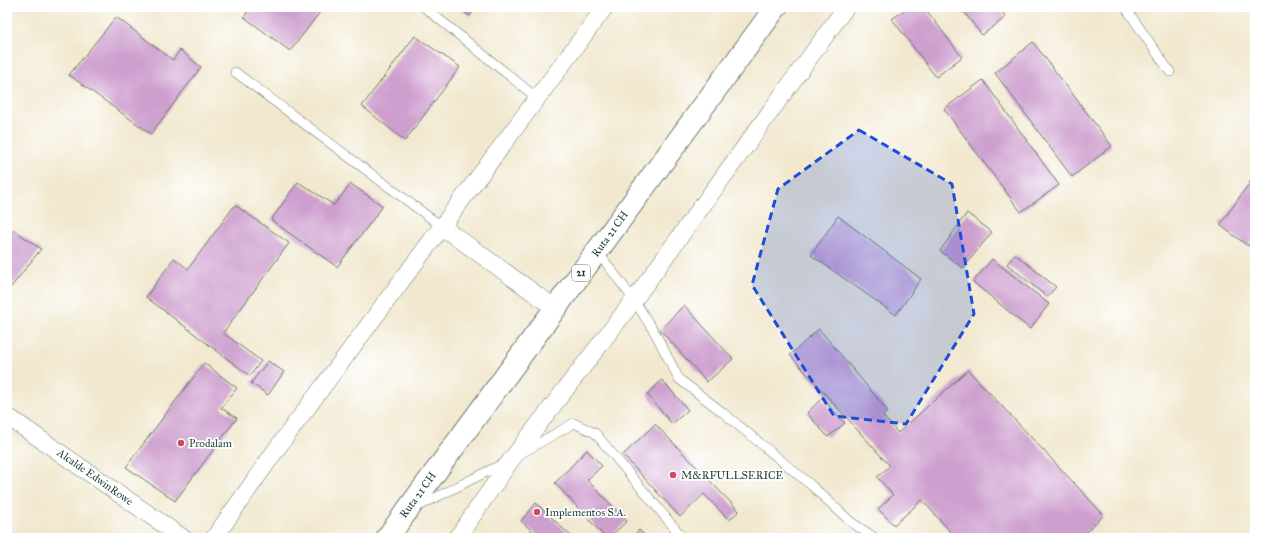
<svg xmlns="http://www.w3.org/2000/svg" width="1262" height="545" viewBox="0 0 1262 545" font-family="'IM FELL Great Primer',serif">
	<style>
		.building { fill: #cd9fcf }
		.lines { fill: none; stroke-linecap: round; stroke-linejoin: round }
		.service-casing { stroke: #68796a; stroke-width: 10 }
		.minor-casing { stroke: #68796a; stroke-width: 18 }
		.trunk-casing { stroke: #68796a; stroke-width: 24 }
		.service { stroke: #fff; stroke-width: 9 }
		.minor { stroke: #fff; stroke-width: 17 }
		.trunk { stroke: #fff; stroke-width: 22 }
		.marked { fill: #1d4ed8; fill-opacity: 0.2; stroke: #1d4ed8; stroke-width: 3; stroke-dasharray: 8 5; stroke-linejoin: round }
		.poi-dot { fill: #d1495b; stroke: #fff; stroke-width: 1.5 }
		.labels { text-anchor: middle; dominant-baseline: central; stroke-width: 3.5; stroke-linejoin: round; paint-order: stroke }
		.shield { fill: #fff; stroke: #627771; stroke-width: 1 }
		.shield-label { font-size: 10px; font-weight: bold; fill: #1f3d34 }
		.street-label { font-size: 11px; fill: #1f3d34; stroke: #fff }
		.poi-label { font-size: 11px; fill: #1f3d34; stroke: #fff; text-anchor: start }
	</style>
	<rect width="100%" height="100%" fill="#fff"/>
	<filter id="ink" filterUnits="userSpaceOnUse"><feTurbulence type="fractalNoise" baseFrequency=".025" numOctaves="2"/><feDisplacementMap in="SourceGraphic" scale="8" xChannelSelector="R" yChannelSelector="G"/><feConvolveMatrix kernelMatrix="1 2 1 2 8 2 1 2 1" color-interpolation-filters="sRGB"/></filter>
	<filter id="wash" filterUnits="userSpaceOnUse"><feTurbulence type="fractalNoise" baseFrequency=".012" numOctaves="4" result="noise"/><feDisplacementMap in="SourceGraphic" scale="16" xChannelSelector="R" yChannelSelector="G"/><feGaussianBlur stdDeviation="0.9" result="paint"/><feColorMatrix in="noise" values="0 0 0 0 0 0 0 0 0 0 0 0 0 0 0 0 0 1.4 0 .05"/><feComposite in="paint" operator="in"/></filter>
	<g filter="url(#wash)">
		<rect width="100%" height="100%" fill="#f1e8cf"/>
		<g id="blocks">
			<!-- building -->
			<g class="building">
				<polygon points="251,7 324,7 290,51 244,17"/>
				<polygon points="457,7 476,7 470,16"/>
				<polygon points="909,7 924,7 962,57 936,77 892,19"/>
				<polygon points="960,7 998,7 1006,17 982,35"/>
				<polygon points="116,17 173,60 180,50 201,67 151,134 69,75"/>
				<polygon points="415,36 460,67 405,141 362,106"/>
				<polygon points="1033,42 1112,146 1072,177 995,73"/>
				<polygon points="983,80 1059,185 1021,212 944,109"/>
				<polygon points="1255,175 1255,236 1248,246 1220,225"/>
				<polygon points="298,182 334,205 351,184 383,206 337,267 271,220"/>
				<polygon points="235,205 289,243 223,333 261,361 250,376 146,297 174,258 188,269"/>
				<polygon points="967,213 992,232 963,268 940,251"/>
				<polygon points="838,216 921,279 896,315 811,255"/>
				<polygon points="14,230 41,249 11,287 7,284 7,238"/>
				<polygon points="1015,254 1056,287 1047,297 1007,264"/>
				<polygon points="992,259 1049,304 1030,329 973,282"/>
				<polygon points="684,305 733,359 707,382 660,330"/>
				<polygon points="819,329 888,411 883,416 898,433 968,370 1104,515 1084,534 1087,538 956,538 922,500 894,525 878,509 893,495 877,477 890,466 790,355"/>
				<polygon points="268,361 284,372 268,395 251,383"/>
				<polygon points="204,363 237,388 221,408 237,418 175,501 126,467"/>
				<polygon points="662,380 688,410 672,424 647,394"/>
				<polygon points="822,398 845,423 828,437 807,413"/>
				<polygon points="655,424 739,511 729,520 704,494 680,517 623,455"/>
				<polygon points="587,450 602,466 587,480 627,521 609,538 606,538 555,483"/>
				<polygon points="536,503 573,538 536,538 538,536 521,521"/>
				<polygon points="639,530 648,538 631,538"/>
			</g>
		</g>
	</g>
	<g filter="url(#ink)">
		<use href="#blocks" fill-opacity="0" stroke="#68796a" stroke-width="1"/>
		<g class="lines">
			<!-- service casing -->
			<g class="service-casing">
				<g id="service">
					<polyline points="424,7 537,98"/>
					<polyline points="1125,7 1170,72"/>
					<polyline points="235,72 441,226"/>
					<polyline points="597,251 634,300 655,333 679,379 721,411 812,486 851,522 875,538"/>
					<polyline points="520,454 574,423 595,433 683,538"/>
					<polyline points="417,507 506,462"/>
				</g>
			</g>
			<!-- minor casing -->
			<g class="minor-casing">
				<g id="minor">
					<polyline points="441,226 555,308"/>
					<polyline points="7,416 183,538"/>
					<polyline points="214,538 278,447 605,7"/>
					<polyline points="457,538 511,460 634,300 846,7"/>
				</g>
			</g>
			<!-- trunk casing -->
			<g class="trunk-casing">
				<polyline id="trunk" points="387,538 776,7"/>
			</g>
			<!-- service -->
			<use href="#service" class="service"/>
			<!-- minor -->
			<use href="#minor" class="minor"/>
			<!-- trunk -->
			<use href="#trunk" class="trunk"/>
		</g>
	</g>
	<!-- marked area -->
	<path class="marked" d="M859 130 952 184 974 314 906 424 834 416 752 285 778 189Z"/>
	<!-- markers -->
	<g class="poi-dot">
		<circle cx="181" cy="443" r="4"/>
		<circle cx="673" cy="475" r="4"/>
		<circle cx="537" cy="512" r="4"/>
	</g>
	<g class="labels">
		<!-- shield labels -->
		<rect class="shield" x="572" y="265" width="18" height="16" rx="3"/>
		<g class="shield-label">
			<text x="581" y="273">21</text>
		</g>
		<!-- street labels -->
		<g class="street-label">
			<text transform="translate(610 234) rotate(-54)">Ruta 21 CH</text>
			<text transform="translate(95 477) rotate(35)">Alcalde EdwinRowe</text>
			<text transform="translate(418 495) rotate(-54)">Ruta 21 CH</text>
		</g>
		<!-- poi labels -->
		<g class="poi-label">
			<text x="189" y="443">Prodalam</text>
			<text x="681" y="475">M&amp;RFULLSERICE</text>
			<text x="545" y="512">Implementos S.A.</text>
		</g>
	</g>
	<!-- margin -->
	<rect width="1262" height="545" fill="none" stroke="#fff" stroke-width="24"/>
</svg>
